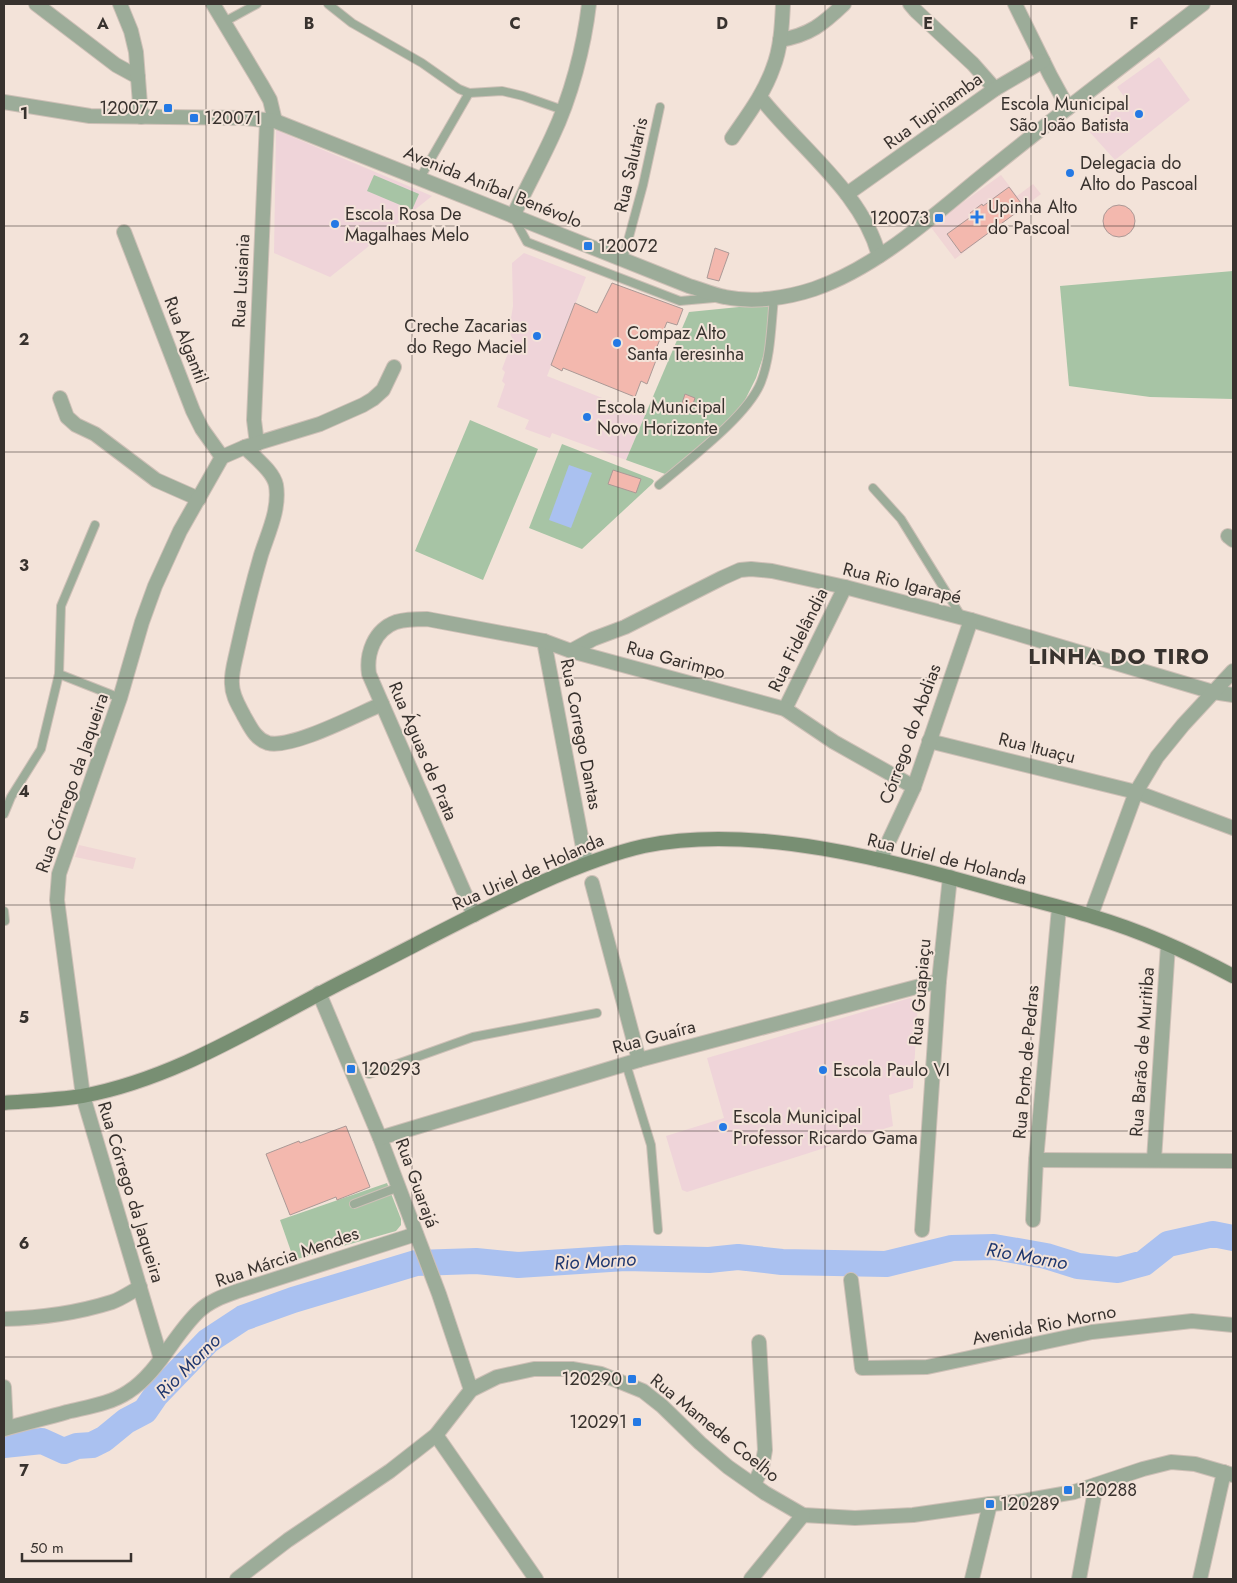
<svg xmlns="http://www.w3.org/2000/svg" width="1237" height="1583" viewBox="0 0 1237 1583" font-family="Jost,sans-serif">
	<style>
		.education { fill: #efd4d9 }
		.medical { fill: #f0d5d5 }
		.green { fill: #a7c4a5 }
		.water { fill: #aac1f0 }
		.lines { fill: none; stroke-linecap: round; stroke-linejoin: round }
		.river { stroke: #aac1f0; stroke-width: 26 }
		.building { fill: #f3b8ae; stroke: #ab9996 }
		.service-casing { stroke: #cec0b7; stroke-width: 10 }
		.minor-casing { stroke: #cec0b7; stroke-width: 16 }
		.tertiary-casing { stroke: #cec0b7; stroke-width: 16 }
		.secondary-casing { stroke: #cec0b7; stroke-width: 16 }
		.service { stroke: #9cac99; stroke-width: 8 }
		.minor { stroke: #9cac99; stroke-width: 14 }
		.tertiary { stroke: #9cac99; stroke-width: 14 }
		.secondary { stroke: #788f73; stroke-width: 14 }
		.grid { fill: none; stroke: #38322e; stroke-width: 1; stroke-opacity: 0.55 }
		.poi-dot { fill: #2479e4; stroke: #f3e3d9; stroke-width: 2 }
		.labels { text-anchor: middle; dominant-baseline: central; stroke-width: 4; stroke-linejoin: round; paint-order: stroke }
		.poi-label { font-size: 18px; fill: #38322e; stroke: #f3e3d9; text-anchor: start }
		.street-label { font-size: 18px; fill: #38322e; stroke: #f3e3d9 }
		.water-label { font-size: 19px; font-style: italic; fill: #1f376e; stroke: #f3e3d9 }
		.district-label { font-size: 22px; font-weight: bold; letter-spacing: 1px; fill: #38322e; stroke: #f3e3d9 }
		.grid-label { font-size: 16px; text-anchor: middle; font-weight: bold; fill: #38322e; stroke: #f3e3d9; stroke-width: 4; stroke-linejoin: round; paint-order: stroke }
	</style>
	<rect width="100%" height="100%" fill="#f3e3d9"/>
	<!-- education -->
	<g class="education">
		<polygon points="1159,57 1190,100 1115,160 1087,129 1126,99 1117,87"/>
		<polygon points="276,130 432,196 330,277 274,253"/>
		<polygon points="524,253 586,277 547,376 645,415 626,460 552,433 550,438 525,429 529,420 497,407 505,384 502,381 505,372 502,369 513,340 509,331 513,306 512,263"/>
		<polygon points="910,998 918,1001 913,1088 889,1095 893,1126 687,1192 682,1190 666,1136 724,1118 707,1058"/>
	</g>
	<!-- medical -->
	<g class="medical">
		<polygon points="1001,175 1017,196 1033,184 1041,194 955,259 930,226"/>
		<polygon points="79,845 136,858 133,869 75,857"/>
	</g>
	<!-- green -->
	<g class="green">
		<polygon points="374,175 419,194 412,210 367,191"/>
		<polygon points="1233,271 1233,399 1150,397 1069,386 1060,286"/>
		<polygon points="770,304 767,345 756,378 742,406 731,418 668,475 626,460 689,312"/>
		<polygon points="470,420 538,449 483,580 415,551"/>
		<polygon points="562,444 652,479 654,481 652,484 582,549 529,528"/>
		<polygon points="387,1183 401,1219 401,1225 396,1231 294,1260 280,1220"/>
	</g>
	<!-- water -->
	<polygon class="water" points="569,465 592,473 571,528 549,520"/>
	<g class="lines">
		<!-- river -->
		<polyline class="river" points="4,1445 42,1441 64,1451 77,1446 92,1445 104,1439 126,1421 145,1411 156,1395 208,1341 243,1318 293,1300 416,1263 476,1261 518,1265 625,1258 709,1260 738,1257 782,1262 886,1264 952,1248 994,1247 1046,1256 1078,1266 1118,1270 1144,1263 1168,1244 1213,1234 1233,1238"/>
	</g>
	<!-- building -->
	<g class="building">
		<polygon points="1009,187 1024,207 961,253 947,234 972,216 970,213 982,204 983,206"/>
		<circle cx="1119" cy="221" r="16"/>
		<polygon points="715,248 729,253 719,281 707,278"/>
		<polygon points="612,283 683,309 677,325 667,322 654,354 658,355 647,384 641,381 635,397 563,368 562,371 551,365 575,303 597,313"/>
		<polygon points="685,394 695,398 691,410 681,406"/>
		<polygon points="613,470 641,479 636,493 608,484"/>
		<polygon points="346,1126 370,1187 337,1200 336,1197 290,1215 266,1154 299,1141 300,1143"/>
	</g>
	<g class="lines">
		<!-- service casing -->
		<g class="service-casing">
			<g id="service">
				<polyline points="328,4 352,23 422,63 459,89 469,93 502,91 523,96 563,110"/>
				<polyline points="224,22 257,4"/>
				<polyline points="420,178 469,93"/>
				<polyline points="514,218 527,242 680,301 714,298"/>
				<polyline points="623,259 643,185 660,107"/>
				<path d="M659 485C687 461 748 416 761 382 771 356 771 326 774 298"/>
				<polyline points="873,488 901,519 961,616"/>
				<polyline points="59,674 120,698"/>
				<polyline points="4,814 11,797 41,749 59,674 61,606 95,525"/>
				<polyline points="4,911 5,921"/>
				<polyline points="626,1064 651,1145 658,1230"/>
				<polyline points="369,1074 473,1037 597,1013"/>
				<polyline points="354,1204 399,1187"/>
			</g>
		</g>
		<!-- minor casing -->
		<g class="minor-casing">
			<g id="minor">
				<polyline points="36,4 116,65 138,77"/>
				<polyline points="120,4 131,31 136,52 141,117"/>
				<polyline points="213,4 261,84 270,100 275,121"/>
				<polyline points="910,4 916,11 973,64 995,89"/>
				<polyline points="1015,4 1050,75 1068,108"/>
				<path d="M780 40C810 35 823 24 844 4"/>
				<path d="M760 97C799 147 863 193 879 256"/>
				<path d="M732 138C747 116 764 94 773 68 781 48 782 25 783 4"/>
				<polyline points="847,194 995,89 1043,61"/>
				<path d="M513 216C526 189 540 163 552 137 571 97 584 47 589 4"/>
				<polyline points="124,232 193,411 202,429 222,457"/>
				<polyline points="60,398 67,417 76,425 95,434 156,480 199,499"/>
				<polyline points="257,444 254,420 267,121"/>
				<path d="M245 447C255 458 273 471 276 485 280 509 268 533 261 555 252 586 244 619 237 651 235 661 231 673 232 684 232 696 239 706 244 716 250 726 255 739 268 743 292 749 358 714 382 704"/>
				<polyline points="1228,536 1233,540"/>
				<polyline points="544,641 586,863"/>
				<polyline points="571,651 593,639 625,627 722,578 740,570 751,569 772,571 845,587 971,620 1213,692 1233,695"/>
				<polyline points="785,709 845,587"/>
				<polyline points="929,741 1136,792 1233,828"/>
				<polyline points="880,860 914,787 971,620"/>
				<polyline points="592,883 639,1060"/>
				<path d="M474 915 369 674C366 654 374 630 396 622 406 619 417 619 427 619L544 641 571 651 785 709 834 742 914 787"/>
				<polyline points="1091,915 1136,792 1157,757 1183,725 1233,671"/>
				<polyline points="319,993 380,1138 439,1294 471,1390"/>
				<polyline points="380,1138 639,1060 939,981"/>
				<polyline points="1036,1160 1233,1161"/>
				<polyline points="1154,1160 1168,945"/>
				<polyline points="1033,1220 1036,1160 1059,908"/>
				<polyline points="922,1230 939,981 950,877"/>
				<polyline points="851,1280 862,1368 927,1367 1092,1332 1192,1321 1233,1325"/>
				<path d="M4 1319C40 1318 77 1313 112 1302 121 1299 131 1292 140 1287"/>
				<polyline points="161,1359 83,1096 57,900 59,874 120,698 142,622 155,586 180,531 222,457 245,447 320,424 363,405 373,399 383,390 394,367"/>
				<polyline points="4,1387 6,1428"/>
				<path d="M4 1429C25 1423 46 1418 67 1412 87 1407 110 1404 128 1392 158 1373 173 1336 198 1312 209 1301 224 1296 238 1291L416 1234"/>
				<polyline points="436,1435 536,1579"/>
				<polyline points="754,1485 762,1467 765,1450 759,1342"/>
				<polyline points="237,1579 288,1540 390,1471 436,1435 471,1390 497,1377 534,1369 572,1369 601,1374 643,1391 662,1406 700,1443 728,1467 765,1493 803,1515 855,1518 913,1515 990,1504 1016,1502 1074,1492 1143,1469 1171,1462 1195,1464 1233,1475"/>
				<polyline points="751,1579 803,1515"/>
				<polyline points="972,1579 990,1504"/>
				<polyline points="1079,1579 1096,1485"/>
				<polyline points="1200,1579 1224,1472"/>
			</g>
		</g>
		<!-- tertiary casing -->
		<g class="tertiary-casing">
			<path id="tertiary" d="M4 102 90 116 245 118 275 121 689 286C700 289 713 295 725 297 753 303 787 298 814 289 883 265 941 208 997 164 1065 109 1134 57 1203 4"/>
		</g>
		<!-- secondary casing -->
		<g class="secondary-casing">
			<path id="secondary" d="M4 1103C30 1101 57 1100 82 1096 180 1078 265 1020 352 977 414 946 476 912 540 883 574 868 608 854 644 846 755 823 892 861 999 891 1031 900 1063 907 1094 917 1141 931 1190 953 1233 976"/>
		</g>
		<!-- service -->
		<use href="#service" class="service"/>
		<!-- minor -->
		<use href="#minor" class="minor"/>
		<!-- tertiary -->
		<use href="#tertiary" class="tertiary"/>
		<!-- secondary -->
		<use href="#secondary" class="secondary"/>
	</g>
	<!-- grid -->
	<path class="grid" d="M206 4V1579M412 4V1579M618 4V1579M825 4V1579M1031 4V1579M4 226H1233M4 452H1233M4 678H1233M4 905H1233M4 1131H1233M4 1357H1233"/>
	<!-- markers -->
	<g class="poi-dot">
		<rect x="163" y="103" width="10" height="10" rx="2.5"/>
		<circle cx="1139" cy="114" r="5"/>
		<rect x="189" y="113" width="10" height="10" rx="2.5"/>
		<circle cx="1070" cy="173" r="5"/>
		<path d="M974.5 209.5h5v5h5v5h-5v5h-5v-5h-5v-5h5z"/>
		<rect x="934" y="213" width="10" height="10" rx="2.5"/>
		<circle cx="335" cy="224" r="5"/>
		<rect x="583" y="241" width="10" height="10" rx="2.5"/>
		<circle cx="537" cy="336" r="5"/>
		<circle cx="617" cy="343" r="5"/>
		<circle cx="587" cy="417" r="5"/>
		<rect x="346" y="1064" width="10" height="10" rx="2.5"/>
		<circle cx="823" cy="1070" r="5"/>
		<circle cx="723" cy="1127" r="5"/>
		<rect x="627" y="1374" width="10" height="10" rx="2.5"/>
		<rect x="632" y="1417" width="10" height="10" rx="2.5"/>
		<rect x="1063" y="1485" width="10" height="10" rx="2.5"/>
		<rect x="985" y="1499" width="10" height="10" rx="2.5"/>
	</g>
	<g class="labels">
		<!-- poi labels -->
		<g class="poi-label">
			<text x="1129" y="104" text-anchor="end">Escola Municipal<tspan x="1129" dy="21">São João Batista</tspan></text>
			<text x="158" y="108" text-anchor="end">120077</text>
			<text x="204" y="118">120071</text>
			<text x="1080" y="163">Delegacia do<tspan x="1080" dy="21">Alto do Pascoal</tspan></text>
			<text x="988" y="207">Upinha Alto<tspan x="988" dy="21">do Pascoal</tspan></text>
			<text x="345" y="214">Escola Rosa De<tspan x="345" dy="21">Magalhaes Melo</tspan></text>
			<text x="929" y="218" text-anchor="end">120073</text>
			<text x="598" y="246">120072</text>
			<text x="527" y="326" text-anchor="end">Creche Zacarias<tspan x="527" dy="21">do Rego Maciel</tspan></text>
			<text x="627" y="333">Compaz Alto<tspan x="627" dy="21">Santa Teresinha</tspan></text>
			<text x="597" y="407">Escola Municipal<tspan x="597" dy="21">Novo Horizonte</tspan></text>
			<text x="361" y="1069">120293</text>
			<text x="833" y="1070">Escola Paulo VI</text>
			<text x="733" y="1117">Escola Municipal<tspan x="733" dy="21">Professor Ricardo Gama</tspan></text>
			<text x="622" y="1379" text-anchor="end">120290</text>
			<text x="627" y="1422" text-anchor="end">120291</text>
			<text x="1078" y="1490">120288</text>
			<text x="1000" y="1504">120289</text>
		</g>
		<!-- street labels -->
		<g class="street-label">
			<text transform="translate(933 111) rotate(-36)">Rua Tupinamba</text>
			<text transform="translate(631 165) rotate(-77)">Rua Salutaris</text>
			<text transform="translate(493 187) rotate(22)">Avenida Aníbal Benévolo</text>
			<text transform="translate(241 281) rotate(-87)">Rua Lusiania</text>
			<text transform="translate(186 340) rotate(69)">Rua Algantil</text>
			<text transform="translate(902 583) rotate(14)">Rua Rio Igarapé</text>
			<text transform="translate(798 640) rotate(-64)">Rua Fidelândia</text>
			<text transform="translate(676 660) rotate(15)">Rua Garimpo</text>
			<text transform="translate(581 734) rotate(79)">Rua Corrego Dantas</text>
			<text transform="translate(910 734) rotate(-70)">Córrego do Abdias</text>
			<text transform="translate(1037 748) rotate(14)">Rua Ituaçu</text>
			<text transform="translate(423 751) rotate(67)">Rua Águas de Prata</text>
			<text transform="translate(72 783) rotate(-71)">Rua Córrego da Jaqueira</text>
			<text transform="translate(947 859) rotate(14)">Rua Uriel de Holanda</text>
			<text transform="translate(528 872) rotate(-24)">Rua Uriel de Holanda</text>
			<text transform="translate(920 992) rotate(-85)">Rua Guapiaçu</text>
			<text transform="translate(654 1037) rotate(-15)">Rua Guaíra</text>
			<text transform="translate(1142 1052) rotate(-86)">Rua Barão de Muritiba</text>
			<text transform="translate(1026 1062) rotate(-85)">Rua Porto de Pedras</text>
			<text transform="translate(417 1183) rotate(70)">Rua Guarajá</text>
			<text transform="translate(131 1192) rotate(73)">Rua Córrego da Jaqueira</text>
			<text transform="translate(287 1257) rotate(-19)">Rua Márcia Mendes</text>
			<text transform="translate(1044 1325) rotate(-11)">Avenida Rio Morno</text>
			<text transform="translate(715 1428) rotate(39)">Rua Mamede Coelho</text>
		</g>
		<!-- water labels -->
		<g class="water-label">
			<text transform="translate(1027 1256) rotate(10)">Rio Morno</text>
			<text transform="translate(595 1261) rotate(-3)">Rio Morno</text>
			<text transform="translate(188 1366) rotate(-45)">Rio Morno</text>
		</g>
		<!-- district labels -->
		<g class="district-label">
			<text x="1119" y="656">LINHA DO TIRO</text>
		</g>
	</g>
	<g class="grid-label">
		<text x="103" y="29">A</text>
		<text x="309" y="29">B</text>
		<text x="515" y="29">C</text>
		<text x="722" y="29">D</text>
		<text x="928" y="29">E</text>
		<text x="1134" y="29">F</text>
		<text x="24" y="119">1</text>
		<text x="24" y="345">2</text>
		<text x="24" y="571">3</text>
		<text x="24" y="797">4</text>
		<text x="24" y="1023">5</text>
		<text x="24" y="1249">6</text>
		<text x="24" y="1476">7</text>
	</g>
	<!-- border -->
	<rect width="1237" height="1583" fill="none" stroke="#38322e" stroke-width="10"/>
	<!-- scale -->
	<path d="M22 1553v8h109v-8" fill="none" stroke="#38322e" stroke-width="2.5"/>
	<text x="30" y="1553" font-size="15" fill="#38322e" stroke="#f3e3d9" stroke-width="4" paint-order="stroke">50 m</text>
</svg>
